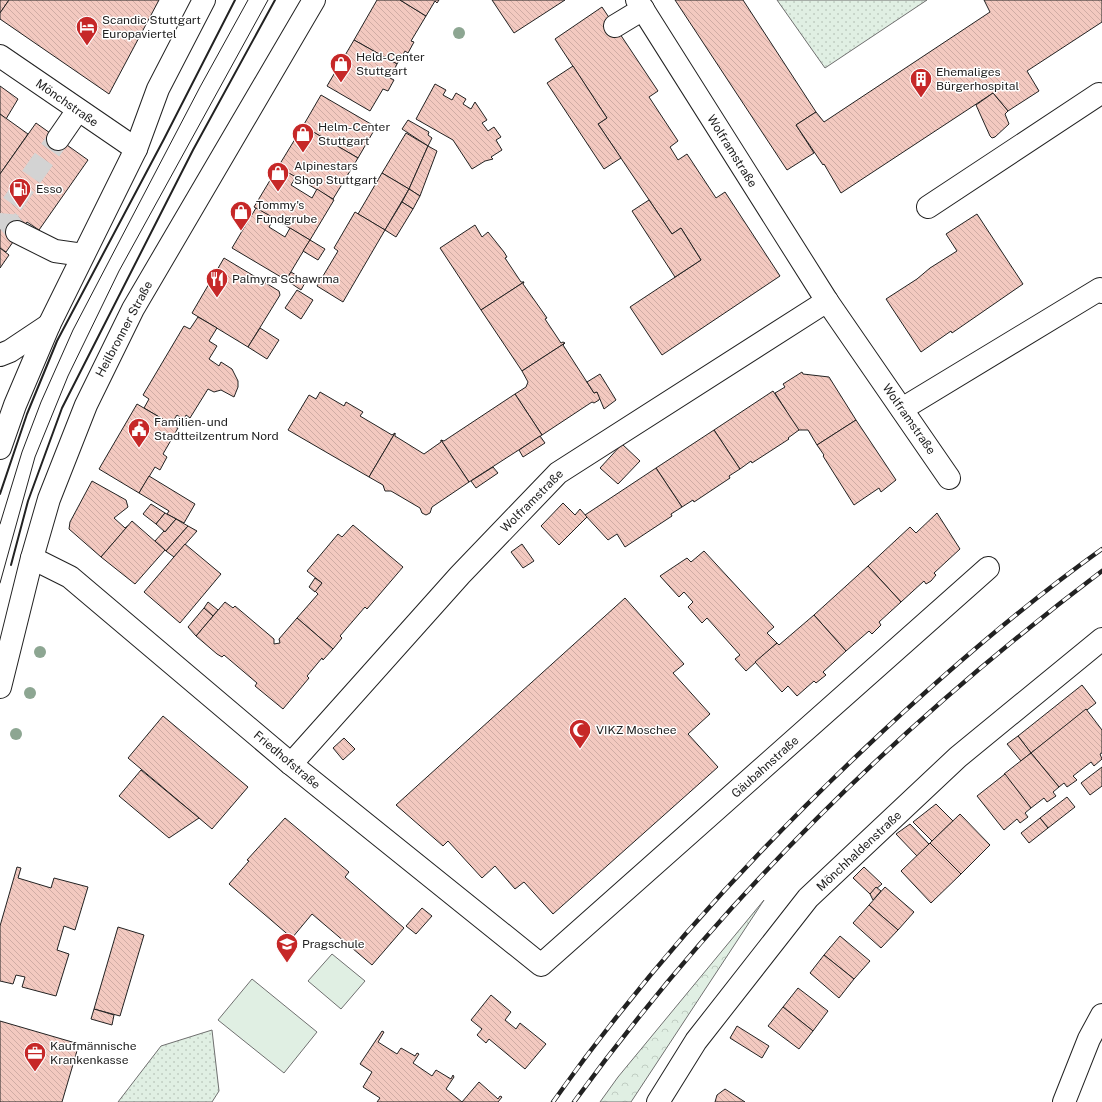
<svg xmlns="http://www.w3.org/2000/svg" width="1102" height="1102" viewBox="0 0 1102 1102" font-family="'Public Sans',sans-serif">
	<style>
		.grass { fill: url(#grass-dots); stroke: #6f6f6f }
		.forest { fill: url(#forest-crowns); stroke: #6f6f6f }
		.garden { fill: #e0efe3; stroke: #6f6f6f }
		.building { fill: url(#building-back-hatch); stroke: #222 }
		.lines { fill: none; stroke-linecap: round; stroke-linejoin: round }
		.minor-tunnel { stroke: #d3d3d3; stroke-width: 22; stroke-dasharray: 22 11; stroke-linecap: butt }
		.minor-casing { stroke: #222; stroke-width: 24 }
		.major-casing { stroke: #222; stroke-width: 24 }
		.minor { stroke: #fff; stroke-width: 22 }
		.major { stroke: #fff; stroke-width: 22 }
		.tram { stroke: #222; stroke-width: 1 }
		.rail-casing { stroke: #222; stroke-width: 4.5 }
		.rail { stroke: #fff; stroke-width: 3; stroke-dasharray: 9; stroke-linecap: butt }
		.wall { stroke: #222; stroke-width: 2 }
		.tree { fill: #8da692 }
		.labels { text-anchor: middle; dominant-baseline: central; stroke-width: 3; stroke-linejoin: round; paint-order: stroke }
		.poi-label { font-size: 12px; fill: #222; stroke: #fff; text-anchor: start }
		.street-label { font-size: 12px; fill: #222; stroke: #fff }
	</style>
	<defs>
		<pattern id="grass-dots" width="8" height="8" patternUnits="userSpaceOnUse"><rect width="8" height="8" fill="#e0efe3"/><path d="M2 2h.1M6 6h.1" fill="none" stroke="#c0cdc2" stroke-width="1.8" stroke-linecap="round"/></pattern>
		<pattern id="forest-crowns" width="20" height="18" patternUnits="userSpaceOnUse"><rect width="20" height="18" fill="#e0efe3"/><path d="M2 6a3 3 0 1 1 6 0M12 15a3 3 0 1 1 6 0" fill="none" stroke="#c0cdc2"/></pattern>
		<pattern id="building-back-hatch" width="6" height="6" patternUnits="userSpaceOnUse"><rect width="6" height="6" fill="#f3c9c0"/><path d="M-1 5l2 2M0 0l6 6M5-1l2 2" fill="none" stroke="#d0aca5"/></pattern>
	</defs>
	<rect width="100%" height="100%" fill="#fff"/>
	<!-- grass -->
	<g class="grass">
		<polygon points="777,0 927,0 825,68"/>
		<polygon points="212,1030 219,1091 212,1102 118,1102 161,1046"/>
	</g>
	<!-- forest -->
	<polygon class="forest" points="764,900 631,1102 600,1102 618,1077"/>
	<!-- garden -->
	<g class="garden">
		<polygon points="332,954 365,981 341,1009 308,981"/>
		<polygon points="252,979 317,1032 284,1073 218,1020"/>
	</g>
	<!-- building -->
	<g class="building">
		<polygon points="0,0 9,0 0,13"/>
		<polygon points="9,0 159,0 109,94 0,19 0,13"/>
		<polygon points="377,0 400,0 426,16 411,41 414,42 408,53 405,51 397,64 354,40"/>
		<polygon points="400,0 439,0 437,3 435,1 426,16"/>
		<polygon points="492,0 565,0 514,33"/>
		<polygon points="675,0 743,0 816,112 796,125 814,153 787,170"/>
		<polygon points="984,0 1102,0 1102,22 1027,71 1039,91 1008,111 993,93 841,193 824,164 823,165 796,125 816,112 824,122 990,12"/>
		<polygon points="602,7 658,91 649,97 678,141 670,147 678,160 687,154 716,198 725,192 780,276 662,355 630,307 701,260 681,228 672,234 598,124 607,118 555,39"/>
		<polygon points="354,40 397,64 390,78 394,80 388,91 383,89 370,111 327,86"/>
		<polygon points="573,66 607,118 598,124 621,158 604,169 547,83"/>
		<polygon points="435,84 446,90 443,95 452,100 456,93 466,99 463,104 471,109 475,102 487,120 482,123 488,131 494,127 501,137 496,140 502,150 491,157 493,159 485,161 472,169 453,140 416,119"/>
		<polygon points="0,86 18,99 6,119 0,114"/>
		<polygon points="993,93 1008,111 1005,114 1009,124 995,137 992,138 990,136 976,105"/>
		<polygon points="321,95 376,127 358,158 303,126"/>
		<polygon points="0,114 28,134 0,174"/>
		<polygon points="408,120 429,132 428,135 432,138 428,146 402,129"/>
		<polygon points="36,123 88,160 39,230 27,222 6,252 0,248 0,174"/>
		<polygon points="303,126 358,158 333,199 278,167"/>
		<polygon points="406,133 428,146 409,189 382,173"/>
		<polygon points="428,146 437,151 420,196 409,189"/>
		<polygon points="278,167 296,177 291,185 312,198 317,189 334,200 310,240 254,207"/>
		<polygon points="382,173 409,189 385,230 358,214"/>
		<polygon points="409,189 420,196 413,209 402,202"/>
		<polygon points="649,200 672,234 681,228 701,260 675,277 632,211"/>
		<polygon points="402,202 413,209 396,237 385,230"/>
		<polygon points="256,208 274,218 269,227 285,237 290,228 310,240 286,280 232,248 248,221 246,220 248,217 250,218"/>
		<polygon points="355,212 385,230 343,302 317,286 338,251 334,248"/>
		<polygon points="977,214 1023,284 952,333 951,331 921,352 886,299 917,279 930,268 957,251 946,234"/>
		<polygon points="475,225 482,237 488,232 504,252 507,257 505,258 521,282 524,282 481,310 440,248"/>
		<polygon points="310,240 325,249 318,260 303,251"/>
		<polygon points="0,248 9,255 0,268"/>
		<polygon points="224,258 279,291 280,295 248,347 192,313"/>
		<polygon points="291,272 306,281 301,290 286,280"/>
		<polygon points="524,282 523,284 547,318 545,319 561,343 563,342 565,343 522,371 481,310"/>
		<polygon points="297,290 313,300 301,319 285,308"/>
		<polygon points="198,317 217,328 209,341 217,346 209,359 219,366 221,362 232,369 238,381 238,387 234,397 221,390 214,392 208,389 190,418 186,415 184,420 177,415 171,424 144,408 149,399 143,395 184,326 190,329"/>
		<polygon points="260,328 279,340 267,359 248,347"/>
		<polygon points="565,343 563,345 594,393 597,392 600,397 599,400 594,403 592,402 542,435 515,394 526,387 528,382 522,371"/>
		<polygon points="802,372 803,374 829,377 856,420 817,445 808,430 798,430 775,393 785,387 783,384"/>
		<polygon points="600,374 616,400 604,409 597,392 594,393 587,382"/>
		<polygon points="773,391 799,430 788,438 789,439 752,463 751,461 740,469 714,430"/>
		<polygon points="320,392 344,406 346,402 363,412 360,416 392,435 395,433 369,477 288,430 309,395 316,399"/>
		<polygon points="515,394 542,435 469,482 441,440 444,441"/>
		<polygon points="137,404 178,428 163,454 167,457 160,470 155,467 139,493 99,469"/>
		<polygon points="856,420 896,480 881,492 879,488 854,505 823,456 824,455 817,445"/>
		<polygon points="714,430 740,469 729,476 730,478 694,502 693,500 682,507 656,468"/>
		<polygon points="395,433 395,436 424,454 441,442 441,440 469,482 432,507 430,513 426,515 422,513 420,508 391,491 385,491 383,485 369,477"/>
		<polygon points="540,436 545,443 523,457 519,450"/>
		<polygon points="622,444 640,461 618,484 600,468"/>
		<polygon points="493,467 498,473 476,488 471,481"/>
		<polygon points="656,468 682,507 671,514 672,516 625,547 617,534 608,540 585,515"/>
		<polygon points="149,476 195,504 184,523 167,514 169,511 139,493"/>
		<polygon points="92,481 126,500 128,507 114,518 125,528 129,525 101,557 69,529 70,522"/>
		<polygon points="563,503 575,515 580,509 587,517 559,545 541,526"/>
		<polygon points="151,504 165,513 156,524 143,514"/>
		<polygon points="165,513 176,519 165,532 156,524"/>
		<polygon points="937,513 960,549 934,573 936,575 931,581 926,584 924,581 901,602 868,566 910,527 916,533"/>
		<polygon points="176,519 188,526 166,551 155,541 164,531 165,532"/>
		<polygon points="132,521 165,550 135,584 101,557"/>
		<polygon points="353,525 403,567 367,609 365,607 340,636 342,638 333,649 297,618 318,594 315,591 322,583 307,571 338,534 342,537"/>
		<polygon points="188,526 197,531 174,557 166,551"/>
		<polygon points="185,544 221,574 180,623 144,592"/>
		<polygon points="522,544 534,561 523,568 511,552"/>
		<polygon points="704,551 774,627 767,633 777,643 746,671 735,659 740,655 707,618 702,623 688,607 693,602 684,592 679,597 660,576 687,558 691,562"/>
		<polygon points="868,566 901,602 879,622 881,625 872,634 869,631 846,651 814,615"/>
		<polygon points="315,578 322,583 315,592 309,587"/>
		<polygon points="625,598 684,664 673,673 710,714 688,734 718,767 553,914 524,882 515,889 495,866 482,878 448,841 443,846 396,805"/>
		<polygon points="208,602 218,610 213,616 204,608"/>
		<polygon points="225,602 233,608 235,606 274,639 274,644 280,643 279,639 297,618 333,649 323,660 322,658 307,676 309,678 283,709 255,686 257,683 224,655 222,657 217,654 196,636"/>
		<polygon points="204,608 213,616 196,636 188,627"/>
		<polygon points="814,615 846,651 823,672 826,675 816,683 814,681 797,696 788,686 782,692 755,662 777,643 779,645"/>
		<polygon points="1082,685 1096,703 1031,753 1018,736"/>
		<polygon points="1086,709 1102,730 1102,753 1100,754 1102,759 1094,766 1091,762 1073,776 1077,780 1067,787 1064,783 1059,787 1031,753"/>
		<polygon points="163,716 248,787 212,829 128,758"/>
		<polygon points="1018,736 1031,753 1021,761 1007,744"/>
		<polygon points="344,738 355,749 343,760 333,748"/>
		<polygon points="1031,753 1059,787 1053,792 1056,796 1047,802 1044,798 1031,808 1004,774"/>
		<polygon points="1102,767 1102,786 1090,795 1081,783"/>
		<polygon points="141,770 199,818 169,838 119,796"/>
		<polygon points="1005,774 1031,808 1025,813 1028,817 1020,823 1017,819 1004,830 977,796"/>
		<polygon points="1067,797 1075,807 1048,828 1040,818"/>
		<polygon points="936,804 953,821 932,841 913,822"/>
		<polygon points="960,814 990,845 961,874 930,843"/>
		<polygon points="285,818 349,872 345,877 404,928 372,965 312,914 292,938 229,884 249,861 247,860"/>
		<polygon points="1040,818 1048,828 1029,843 1021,833"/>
		<polygon points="910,824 929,844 917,856 896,834"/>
		<polygon points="930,843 961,874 931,903 901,871"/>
		<polygon points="17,867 21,868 18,878 51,888 54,878 88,887 75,930 64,926 57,950 69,954 56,996 22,987 25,977 16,975 13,984 0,981 0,926"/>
		<polygon points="864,867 882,884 870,894 853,878"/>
		<polygon points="876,887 881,891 873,900 870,894"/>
		<polygon points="885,887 914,912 898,930 869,905"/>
		<polygon points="869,905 898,930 881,948 853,923"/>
		<polygon points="422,908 432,916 416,934 406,926"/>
		<polygon points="118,927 144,935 120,1016 94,1009"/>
		<polygon points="840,936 870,961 854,979 824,955"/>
		<polygon points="824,955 854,979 839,998 810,973"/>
		<polygon points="798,988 828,1011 813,1031 783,1007"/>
		<polygon points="491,995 511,1012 505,1020 516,1029 520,1023 546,1044 525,1069 489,1039 486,1043 477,1035 482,1029 471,1020"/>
		<polygon points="783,1007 813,1031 799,1049 768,1026"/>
		<polygon points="94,1009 114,1015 112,1025 91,1019"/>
		<polygon points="0,1021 79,1044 62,1102 0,1102"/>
		<polygon points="737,1026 769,1046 762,1058 730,1038"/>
		<polygon points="382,1031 384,1032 378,1042 397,1054 401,1048 415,1056 417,1053 419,1054 413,1063 432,1076 436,1070 451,1079 453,1075 454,1077 446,1089 462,1102 377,1102 380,1098 363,1087 372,1072 360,1064"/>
		<polygon points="479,1082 498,1099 500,1096 502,1097 498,1102 462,1102"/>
		<polygon points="725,1089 745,1102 715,1102 717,1095"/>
	</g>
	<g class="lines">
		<!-- minor-tunnel -->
		<polyline class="minor-tunnel" points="17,232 7,220 8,210 58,139"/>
		<!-- minor casing -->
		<g class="minor-casing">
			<g id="minor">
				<polyline points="637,0 827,301 949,478"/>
				<polyline points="615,26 643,9"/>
				<polyline points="0,56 136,149"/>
				<polyline points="58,139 78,110"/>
				<polyline points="928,207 1099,94"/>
				<polyline points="17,232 55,251 83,255"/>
				<polyline points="0,355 10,351 49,325"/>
				<polyline points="902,409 1100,289 1102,292"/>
				<polyline points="32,558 70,577 291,764 541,965 988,568"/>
				<polyline points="291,764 460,575 558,473 827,301"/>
				<polyline points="658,1102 696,1041 808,898 958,757 1102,639"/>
				<polyline points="1064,1102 1089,1039 1102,1015"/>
			</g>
		</g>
		<!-- major casing -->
		<g class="major-casing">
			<g id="major">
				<polyline points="0,448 15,405 49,325 136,149 158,89 204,0"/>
				<polyline points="0,687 32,558 49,499 86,405 133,309 314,0"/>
			</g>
		</g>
		<!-- minor -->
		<use href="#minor" class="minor"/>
		<!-- major -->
		<use href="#major" class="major"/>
		<!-- tram -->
		<g class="tram">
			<polyline points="0,524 22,452 41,402 73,330 200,87 248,0"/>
			<polyline points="0,583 35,457 68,376 119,271 268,0"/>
		</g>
		<!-- rail casing -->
		<g class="rail-casing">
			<g id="rail">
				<path d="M553 1102C644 973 750 857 864 749 939 678 1018 609 1102 549"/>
				<path d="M574 1102C722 899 902 722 1102 571"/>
			</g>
		</g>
		<!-- rail -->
		<use href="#rail" class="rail"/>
		<!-- wall -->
		<g class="wall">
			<polyline points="0,494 27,414 57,341 164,139 235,0"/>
			<polyline points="11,565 28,501 62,408 193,150 275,0"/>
		</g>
	</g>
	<!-- trees -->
	<g class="tree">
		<circle cx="459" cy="33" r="6"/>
		<circle cx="40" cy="652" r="6"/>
		<circle cx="30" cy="693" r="6"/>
		<circle cx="16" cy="734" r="6"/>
	</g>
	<!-- icons -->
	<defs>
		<g id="hotel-pin" transform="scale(1.15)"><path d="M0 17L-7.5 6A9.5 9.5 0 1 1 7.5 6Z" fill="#c62828" stroke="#fff"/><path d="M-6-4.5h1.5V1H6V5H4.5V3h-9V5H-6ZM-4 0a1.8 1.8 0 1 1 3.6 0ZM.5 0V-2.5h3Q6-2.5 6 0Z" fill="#fff"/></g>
		<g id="shop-pin" transform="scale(1.15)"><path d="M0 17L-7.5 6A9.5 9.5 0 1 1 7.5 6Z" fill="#c62828" stroke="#fff"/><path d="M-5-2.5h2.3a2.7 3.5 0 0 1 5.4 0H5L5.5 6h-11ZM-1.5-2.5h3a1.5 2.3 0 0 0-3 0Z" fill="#fff"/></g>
		<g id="building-pin" transform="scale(1.15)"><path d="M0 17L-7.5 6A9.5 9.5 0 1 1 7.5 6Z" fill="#c62828" stroke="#fff"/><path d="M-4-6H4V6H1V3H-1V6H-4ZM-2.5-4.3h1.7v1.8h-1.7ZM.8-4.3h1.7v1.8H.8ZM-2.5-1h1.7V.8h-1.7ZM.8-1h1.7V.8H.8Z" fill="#fff"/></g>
		<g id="fuel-pin" transform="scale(1.15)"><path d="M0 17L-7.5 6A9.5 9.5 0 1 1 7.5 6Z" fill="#c62828" stroke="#fff"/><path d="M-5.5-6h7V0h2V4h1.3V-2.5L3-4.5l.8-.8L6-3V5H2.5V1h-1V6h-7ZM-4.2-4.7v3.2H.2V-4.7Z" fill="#fff"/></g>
		<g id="restaurant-pin" transform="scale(1.15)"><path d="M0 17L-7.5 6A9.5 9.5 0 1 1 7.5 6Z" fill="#c62828" stroke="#fff"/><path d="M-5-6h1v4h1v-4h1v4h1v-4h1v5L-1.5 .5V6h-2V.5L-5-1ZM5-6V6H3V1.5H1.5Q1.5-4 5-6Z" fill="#fff"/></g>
		<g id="civic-pin" transform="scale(1.15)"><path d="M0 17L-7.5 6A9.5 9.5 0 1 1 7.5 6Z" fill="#c62828" stroke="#fff"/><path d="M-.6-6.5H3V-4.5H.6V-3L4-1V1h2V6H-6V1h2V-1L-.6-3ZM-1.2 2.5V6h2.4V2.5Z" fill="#fff"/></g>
		<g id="mosque-pin" transform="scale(1.15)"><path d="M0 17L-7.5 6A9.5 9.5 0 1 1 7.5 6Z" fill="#c62828" stroke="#fff"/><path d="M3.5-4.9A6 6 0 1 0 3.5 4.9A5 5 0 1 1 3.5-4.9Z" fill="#fff"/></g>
		<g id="school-pin" transform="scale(1.15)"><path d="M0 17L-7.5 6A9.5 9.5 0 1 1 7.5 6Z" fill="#c62828" stroke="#fff"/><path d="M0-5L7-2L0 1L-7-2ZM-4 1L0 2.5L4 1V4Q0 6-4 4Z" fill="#fff"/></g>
		<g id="office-pin" transform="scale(1.15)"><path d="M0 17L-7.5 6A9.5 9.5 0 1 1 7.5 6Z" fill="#c62828" stroke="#fff"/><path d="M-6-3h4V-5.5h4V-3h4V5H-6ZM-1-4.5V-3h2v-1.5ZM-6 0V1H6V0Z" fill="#fff"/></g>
	</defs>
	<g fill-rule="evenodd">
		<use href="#hotel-pin" x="87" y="27"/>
		<use href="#shop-pin" x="341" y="64"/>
		<use href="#building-pin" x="921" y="79"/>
		<use href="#shop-pin" x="303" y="134"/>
		<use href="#shop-pin" x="278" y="173"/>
		<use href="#fuel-pin" x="20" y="189"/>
		<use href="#shop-pin" x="241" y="212"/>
		<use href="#restaurant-pin" x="217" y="279"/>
		<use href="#civic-pin" x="139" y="429"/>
		<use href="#mosque-pin" x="580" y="730"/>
		<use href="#school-pin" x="287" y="944"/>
		<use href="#office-pin" x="35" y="1053"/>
	</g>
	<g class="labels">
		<!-- poi labels -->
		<g class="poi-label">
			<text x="102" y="20">Scandic Stuttgart<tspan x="102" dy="14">Europaviertel</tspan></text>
			<text x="356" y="57">Held-Center<tspan x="356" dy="14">Stuttgart</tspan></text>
			<text x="936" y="72">Ehemaliges<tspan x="936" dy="14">Bürgerhospital</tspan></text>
			<text x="318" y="127">Helm-Center<tspan x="318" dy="14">Stuttgart</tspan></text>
			<text x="294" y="166">Alpinestars<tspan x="294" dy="14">Shop Stuttgart</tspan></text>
			<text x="36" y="189">Esso</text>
			<text x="256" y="205">Tommy's<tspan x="256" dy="14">Fundgrube</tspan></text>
			<text x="232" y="279">Palmyra Schawrma</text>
			<text x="154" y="422">Familien- und<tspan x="154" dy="14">Stadtteilzentrum Nord</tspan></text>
			<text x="596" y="730">VIKZ Moschee</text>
			<text x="302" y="944">Pragschule</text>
			<text x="50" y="1046">Kaufmännische<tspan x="50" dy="14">Krankenkasse</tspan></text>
		</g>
		<!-- street labels -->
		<g class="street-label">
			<text transform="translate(67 103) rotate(35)">Mönchstraße</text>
			<text transform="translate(732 151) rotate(58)">Wolframstraße</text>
			<text transform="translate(124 329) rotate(-62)">Heilbronner Straße</text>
			<text transform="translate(909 419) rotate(55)">Wolframstraße</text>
			<text transform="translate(532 501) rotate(-45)">Wolframstraße</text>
			<text transform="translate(287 760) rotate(40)">Friedhofstraße</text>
			<text transform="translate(765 767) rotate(-42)">Gäubahnstraße</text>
			<text transform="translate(859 851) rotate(-43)">Mönchhaldenstraße</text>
		</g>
	</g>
</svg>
